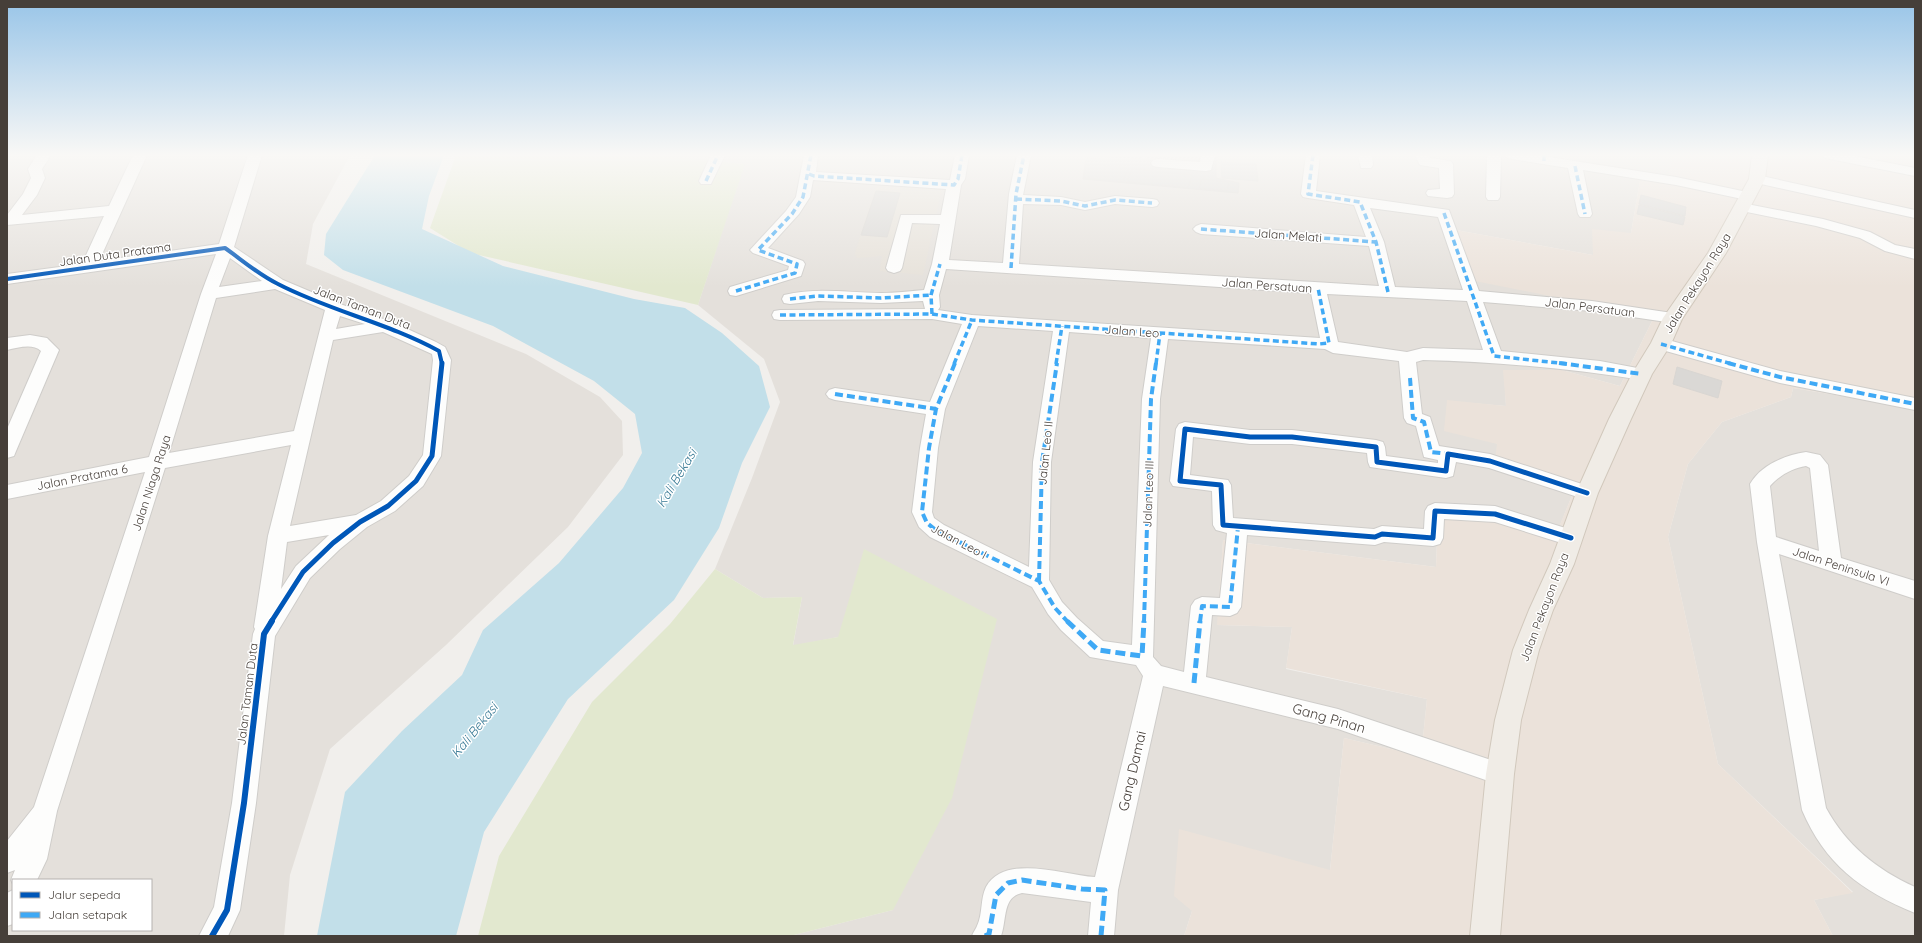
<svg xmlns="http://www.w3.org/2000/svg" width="1922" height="943" viewBox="0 0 1922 943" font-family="Quicksand,sans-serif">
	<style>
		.residential { fill: #e4e0db; fill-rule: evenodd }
		.commercial { fill: #ebe2da }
		.education { fill: #e6e1d9 }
		.green { fill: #e2e8cf }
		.water { fill: #c2dfe9 }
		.building { fill: #dad8d5; stroke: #d9d6d2 }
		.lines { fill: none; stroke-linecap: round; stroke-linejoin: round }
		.minor-casing { stroke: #cfcdca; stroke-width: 2 }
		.major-casing { stroke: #d1c8bc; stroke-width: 2 }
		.minor { fill: #fdfdfc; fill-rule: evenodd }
		.major { fill: #f0ece6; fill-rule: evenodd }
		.quiet-far2 { stroke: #3fa9f5; stroke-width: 3.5; stroke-dasharray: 6 3.5; stroke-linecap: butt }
		.quiet-far1 { stroke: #3fa9f5; stroke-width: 4; stroke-dasharray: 8 4; stroke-linecap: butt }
		.quiet { stroke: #3fa9f5; stroke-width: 5; stroke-dasharray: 10 5; stroke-linecap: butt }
		.cycleway-far2-casing { stroke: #fff; stroke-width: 6 }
		.cycleway-far1-casing { stroke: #fff; stroke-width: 8 }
		.cycleway-casing { stroke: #fff; stroke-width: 9 }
		.cycleway-far2 { stroke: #0057b8; stroke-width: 4 }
		.cycleway-far1 { stroke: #0057b8; stroke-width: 5 }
		.cycleway { stroke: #0057b8; stroke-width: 6 }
		.labels { text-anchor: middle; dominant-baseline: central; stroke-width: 3; stroke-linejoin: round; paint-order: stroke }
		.street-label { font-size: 12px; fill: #463f39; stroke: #fff }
		.water-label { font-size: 13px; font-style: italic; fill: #3a7b96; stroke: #fff }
		.near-street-label { font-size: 14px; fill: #463f39; stroke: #fff }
	</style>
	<rect width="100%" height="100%" fill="#f1efec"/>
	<!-- residential -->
	<g class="residential">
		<path d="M7 155H350L313 224 306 264 526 354 600 397 622 421 623 455 568 527 446 645 330 749 290 875 284 936H7ZM13 880H151V930H13Z"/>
		<polygon points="650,155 1671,155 1669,184 1640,180 1631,233 1593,255 1456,230 1654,317 1620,386 1562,370 1504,370 1506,406 1447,401 1497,444 1573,493 1554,540 1438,515 1436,567 1223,540 1218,625 1292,627 1286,669 1427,699 1421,756 1344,738 1330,870 1192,911 1184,936 790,936 893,910 838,637 793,646 802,597 763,598 715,569 752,478 780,402 764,359 698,305 744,164 649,156"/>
		<polygon points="1793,388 1915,408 1915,936 1833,936 1814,900 1853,892 1718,764 1668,537 1688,464 1722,422 1791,397"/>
	</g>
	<!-- commercial -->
	<polygon class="commercial" points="1671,155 1915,155 1915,408 1793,388 1791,397 1722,422 1688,464 1668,537 1718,764 1853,893 1814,900 1833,936 1184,936 1192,911 1174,896 1179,829 1330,870 1344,738 1421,756 1427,699 1286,668 1292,627 1217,625 1223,540 1436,567 1438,515 1514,522 1554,539 1573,493 1494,468 1497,444 1444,431 1447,400 1506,406 1503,370 1562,370 1620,386 1654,317 1465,279 1456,230 1593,255 1592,229 1631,233 1640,180 1669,184"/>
	<!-- education -->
	<polygon class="education" points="877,183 942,188 923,275 880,271 882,256 857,258 855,253"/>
	<!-- green -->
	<g class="green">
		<polygon points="456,155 650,155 745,164 698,305 470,253 430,228"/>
		<polygon points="864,549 997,619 952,798 893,910 790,936 478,936 499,856 592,702 670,624 715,569 763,598 802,597 793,645 838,637"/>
	</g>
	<!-- water -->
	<polygon class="water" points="375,155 444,155 429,196 422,229 503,266 634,299 685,308 722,333 759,366 770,407 742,463 719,528 674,600 568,699 484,832 456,936 317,936 345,792 402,731 462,675 483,630 559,563 623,488 642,453 635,414 594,381 493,326 343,270 324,255 326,234"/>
	<!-- building -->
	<g class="building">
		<polygon points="1086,155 1141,155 1141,159"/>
		<polygon points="1146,155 1216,155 1216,178 1239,183 1238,193 1083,179 1086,158 1145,161"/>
		<polygon points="1087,159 1105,160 1104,166 1128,168 1123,182 1084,178"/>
		<polygon points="1221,162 1256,164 1258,181 1222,178"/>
		<polygon points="1132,169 1192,175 1188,188 1127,182"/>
		<polygon points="1202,179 1229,182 1227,191 1199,188"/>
		<polygon points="876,191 900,193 887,237 861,235"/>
		<polygon points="1641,195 1686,207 1685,216 1639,204"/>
		<polygon points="1639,205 1685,217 1683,225 1637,214"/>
		<polygon points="1677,367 1722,381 1718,398 1673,384"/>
	</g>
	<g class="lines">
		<!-- minor casing -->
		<g class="minor-casing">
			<g id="minor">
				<path d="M37 155H51L42 169 45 178 37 195 22 215 109 206 133 155H147L99 261 219 244 248 155H262L234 247 283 280 340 304 392 322 436 342 445 347 451 360 441 456 423 486 395 511 367 527 340 549 310 578 275 636 256 803 240 910 228 936H199L214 907 232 803 253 634 255 629 254 627 268 536 291 445 165 468 57 811 47 859 37 880H13V884L11 880 15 870 7 873V841L34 807 145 472 7 499V485L149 457 201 294 216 254 7 284V274L82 264 104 216 7 225V215L23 194 31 178 28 169ZM230 258 262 281 219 287ZM275 289 325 310 294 431 169 453 216 298ZM340 316 365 324 336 329ZM383 332 432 354 433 360 423 455 409 476 381 501 356 515 290 526 333 340ZM329 535 296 566 281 589 287 542Z"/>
				<polygon points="711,155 725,155 711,184 701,184 699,181"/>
				<path d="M804 155H818L816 172 950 180 955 155H969L965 179 961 185 949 260 1003 263 1009 194 1017 155H1031L1023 195 1061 197 1085 202 1115 196 1152 199 1157 200 1159 203 1157 206 1152 207 1115 204 1085 210 1061 205 1023 204 1019 264 1379 286 1369 246 1201 234 1196 232 1193 229 1196 226 1201 224 1366 237 1354 205 1308 198 1303 197 1301 194 1306 155H1320L1316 191 1449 210 1479 291 1592 301 1679 314 1681 318 1679 322 1673 323 1592 311 1483 302 1501 351 1600 361 1648 370 1651 374 1648 378 1642 380C1569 368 1497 362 1423 360L1416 362 1422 414 1430 417 1439 446 1490 454 1594 488 1597 493 1594 498 1587 500 1489 468 1456 462 1453 476 1446 478 1370 467 1368 462 1367 453 1292 444H1250L1193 437 1190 475 1228 480 1231 485 1233 518 1374 529 1382 526 1424 529 1425 511 1428 506 1435 503 1495 506 1578 532 1581 538 1578 544 1571 546 1495 522 1444 519 1443 538 1440 544 1433 546 1384 542 1375 545 1247 535 1241 607 1237 613 1230 616 1212 615 1206 677 1338 709 1500 763 1508 766 1512 774 1508 782 1500 785 1338 729 1163 686 1118 890 1114 936H1088L1091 902 1022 893C1002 897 1007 920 1001 936H972C973 932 976 929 977 926 983 914 980 899 986 887 1005 853 1064 875 1095 877L1143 676 1136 665 1090 657 1061 630 1048 614 1032 587 930 537 919 527 912 512 920 448 926 414 835 400 829 398 826 394 829 390 835 388 930 402 962 324 932 319 780 320 774 319 772 315 774 311 780 310 925 309 923 301 881 303 818 301 790 304 784 303 782 299 784 295C816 287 849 293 881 293 895 293 910 291 924 290L932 264 940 224 912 223 902 268 900 271 894 273 888 271 886 268 901 215H941L946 189 813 180 810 197 799 214 768 248 803 261 805 264 801 276 736 296 730 295 728 291 730 287 788 270 789 266 753 253 750 250 786 211 796 197ZM1370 208 1438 217 1463 290 1395 287 1384 242ZM946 269 1311 293 1320 338 972 315 938 310 940 307 939 295ZM1327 294 1467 301 1483 350 1423 348 1407 352 1338 342ZM978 326 1053 331 1033 462 1029 567 944 525 934 518 932 512 938 448 945 409ZM1069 332 1151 338 1142 399 1132 645 1103 641 1077 618 1062 602 1049 580 1051 462ZM1168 339 1325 349 1333 353 1399 361 1404 418 1407 423 1416 426 1424 457 1438 460V463L1386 456 1385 447 1383 442 1376 440 1292 430H1250L1185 422 1179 424 1176 429 1170 481 1173 486 1212 491 1213 525 1216 530 1227 533 1220 598 1202 597 1195 600 1191 606 1184 672 1161 666 1153 657 1160 399Z"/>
				<polygon points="1201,155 1215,155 1211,170 1206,171 1158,167 1153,166 1151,163 1153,160 1158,159 1200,162"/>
				<polygon points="1358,155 1372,155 1373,165 1371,168 1361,168"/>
				<polygon points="1415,155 1429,155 1430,158 1451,161 1453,164 1454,194 1452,197 1447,198 1428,196 1426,193 1428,190 1440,189 1439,168 1420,165"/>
				<polygon points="1487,155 1501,155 1500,197 1498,200 1488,200 1486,197"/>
				<polygon points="1505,155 1536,155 1676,177 1747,192 1752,193 1754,196 1752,199 1747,200 1676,185 1583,170 1592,214 1590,217 1580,217 1578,214 1568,168 1512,159 1507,158"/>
				<polygon points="1823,155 1849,155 1915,168 1915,176 1825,158"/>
				<polygon points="1757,175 1915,210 1915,218 1752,182 1750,179 1752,176"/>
				<polygon points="1742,203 1823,219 1870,232 1895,245 1915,249 1915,259 1885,251 1860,238 1816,226 1737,210 1735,207 1737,204"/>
				<path d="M30 335 47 338 59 350 16 451 14 456 7 458V429L41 351C32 343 18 348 7 350V338Z"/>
				<polygon points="1661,338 1780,371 1915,398 1915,410 1780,383 1655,348 1653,344 1655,340"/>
				<path d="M1806 452 1820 455 1828 465 1841 558 1915 581V599L1779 554 1826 808C1846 845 1877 870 1915 887V913C1861 891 1825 864 1802 810L1757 542 1750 484C1761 465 1785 455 1806 452ZM1806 466 1810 468 1819 551 1776 537 1770 486C1779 476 1792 468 1806 466Z"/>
				<polygon points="13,890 13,924 7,926 7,893"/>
			</g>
		</g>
		<!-- major casing -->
		<g class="major-casing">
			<polygon id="major" points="1752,155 1768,155 1765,179 1726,253 1682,319 1671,344 1652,374 1631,419 1598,493 1574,564 1553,610 1539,650 1521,720 1514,774 1500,936 1470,936 1486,774 1495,720 1513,650 1529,610 1550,564 1576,493 1609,419 1632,374 1651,343 1663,318 1708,253 1749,179"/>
		</g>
		<!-- minor -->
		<use href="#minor" class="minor"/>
		<!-- major -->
		<use href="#major" class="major"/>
		<!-- quiet-far2 -->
		<g class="quiet-far2">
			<polyline points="1313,155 1308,194 1360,202 1376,242 1388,292"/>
			<polyline points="1544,155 1544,161"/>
			<polyline points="1575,166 1585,214"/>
			<polyline points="809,174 814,176 954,185 958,179 962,155"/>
			<polyline points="706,181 718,155"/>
			<polyline points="1016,199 1061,201 1085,206 1115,200 1152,203"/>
			<polyline points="1444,213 1494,356 1568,364"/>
			<polyline points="1201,229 1376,242"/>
			<polyline points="1011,268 1016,194 1024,155"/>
			<polyline points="736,291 795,273 797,264 758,250 792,214 803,197 811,155"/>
			<polyline points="790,299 818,296 881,298 931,295"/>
			<polyline points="932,314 931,295 940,264"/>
			<polyline points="780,315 932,314 972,320 1319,344 1329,343 1318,288"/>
			<polyline points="1661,344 1732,364"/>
			<polyline points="954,364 972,320"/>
			<polyline points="1056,364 1062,326"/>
			<polyline points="1156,364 1160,333"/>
		</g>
		<!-- quiet-far1 -->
		<g class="quiet-far1">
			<polyline points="955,363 936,409 929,448 922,512 927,523 937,531 1039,581 1055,608 1068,622"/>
			<polyline points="1559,363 1642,374"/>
			<polyline points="1728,363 1780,377 1915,404"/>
			<polyline points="1410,378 1413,418 1424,422 1431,452 1448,454"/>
			<polyline points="835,394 936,409"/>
			<polyline points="1039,581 1042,462 1057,363"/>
			<polyline points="1144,622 1151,399 1156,363"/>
			<polyline points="1200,622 1202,606 1230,607 1238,527"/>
		</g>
		<!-- quiet -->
		<g class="quiet">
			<polyline points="1067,621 1098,650 1142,656 1144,621"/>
			<polyline points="1194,683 1200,621"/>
			<polyline points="985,936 989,934 996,895 1008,883 1022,880 1082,889 1105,890 1101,936"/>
		</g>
		<!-- cycleway-far2 casing -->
		<g class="cycleway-far2-casing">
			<path id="cycleway-far2" d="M7 279 225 248C242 260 259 275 278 284 330 311 388 323 439 351L442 364"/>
		</g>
		<!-- cycleway-far1 casing -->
		<g class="cycleway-far1-casing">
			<g id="cycleway-far1">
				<polyline points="1571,538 1495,514 1435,511 1433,538 1382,534 1375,537 1223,525 1221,485 1180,481 1185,429 1250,437 1292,437 1376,447 1377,462 1446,471 1448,454 1490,461 1587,493"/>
				<polyline points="271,622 303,572 333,543 360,522 388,506 416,481 432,456 442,363"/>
			</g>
		</g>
		<!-- cycleway casing -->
		<g class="cycleway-casing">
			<polyline id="cycleway" points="212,936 227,910 244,803 264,634 272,621"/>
		</g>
		<!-- cycleway-far2 -->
		<use href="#cycleway-far2" class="cycleway-far2"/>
		<!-- cycleway-far1 -->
		<use href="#cycleway-far1" class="cycleway-far1"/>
		<!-- cycleway -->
		<use href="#cycleway" class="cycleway"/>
	</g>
	<!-- sky -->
	<linearGradient id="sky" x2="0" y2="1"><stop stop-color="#99c5e8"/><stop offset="0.54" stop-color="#f9f8f6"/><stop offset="1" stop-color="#f9f8f6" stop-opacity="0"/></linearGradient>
	<rect width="1922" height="287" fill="url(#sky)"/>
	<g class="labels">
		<!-- street labels -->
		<g class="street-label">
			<text transform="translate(1288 235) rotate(4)">Jalan Melati</text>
			<text transform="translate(115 254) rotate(-8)">Jalan Duta Pratama</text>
			<text transform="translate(1697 283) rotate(-58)">Jalan Pekayon Raya</text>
			<text transform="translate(1267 285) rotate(4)">Jalan Persatuan</text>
			<text transform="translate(362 307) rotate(21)">Jalan Taman Duta</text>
			<text transform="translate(1590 307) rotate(7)">Jalan Persatuan</text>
			<text transform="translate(1132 331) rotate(4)">Jalan Leo</text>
			<text transform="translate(1045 453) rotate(-84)">Jalan Leo II</text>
			<text transform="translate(82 477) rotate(-11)">Jalan Pratama 6</text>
			<text transform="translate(151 483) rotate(-72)">Jalan Niaga Raya</text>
			<text transform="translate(1148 494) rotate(-88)">Jalan Leo III</text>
			<text transform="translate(959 541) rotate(28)">Jalan Leo I</text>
			<text transform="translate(1841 566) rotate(18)">Jalan Peninsula VI</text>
			<text transform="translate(1544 607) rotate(-69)">Jalan Pekayon Raya</text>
			<text transform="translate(247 694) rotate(-83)">Jalan Taman Duta</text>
		</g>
		<!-- water labels -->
		<g class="water-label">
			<text transform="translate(676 478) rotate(-59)">Kali Bekasi</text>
			<text transform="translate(474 730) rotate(-51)">Kali Bekasi</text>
		</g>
		<!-- near-street labels -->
		<g class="near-street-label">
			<text transform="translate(1329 718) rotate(16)">Gang Pinan</text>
			<text transform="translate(1132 771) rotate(-77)">Gang Damai</text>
		</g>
	</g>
	<!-- border -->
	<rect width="1922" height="943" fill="none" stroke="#463f39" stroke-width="16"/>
	<!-- legend -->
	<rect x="12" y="879" width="140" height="52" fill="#ffffff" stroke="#b5b2b0"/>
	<rect x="20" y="892" width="20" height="6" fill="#0057b8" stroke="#b5b2b0"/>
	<text x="48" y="899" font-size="12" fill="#463f39">Jalur sepeda</text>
	<rect x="20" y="912" width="20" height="6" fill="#3fa9f5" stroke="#b5b2b0"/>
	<text x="48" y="919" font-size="12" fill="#463f39">Jalan setapak</text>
</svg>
